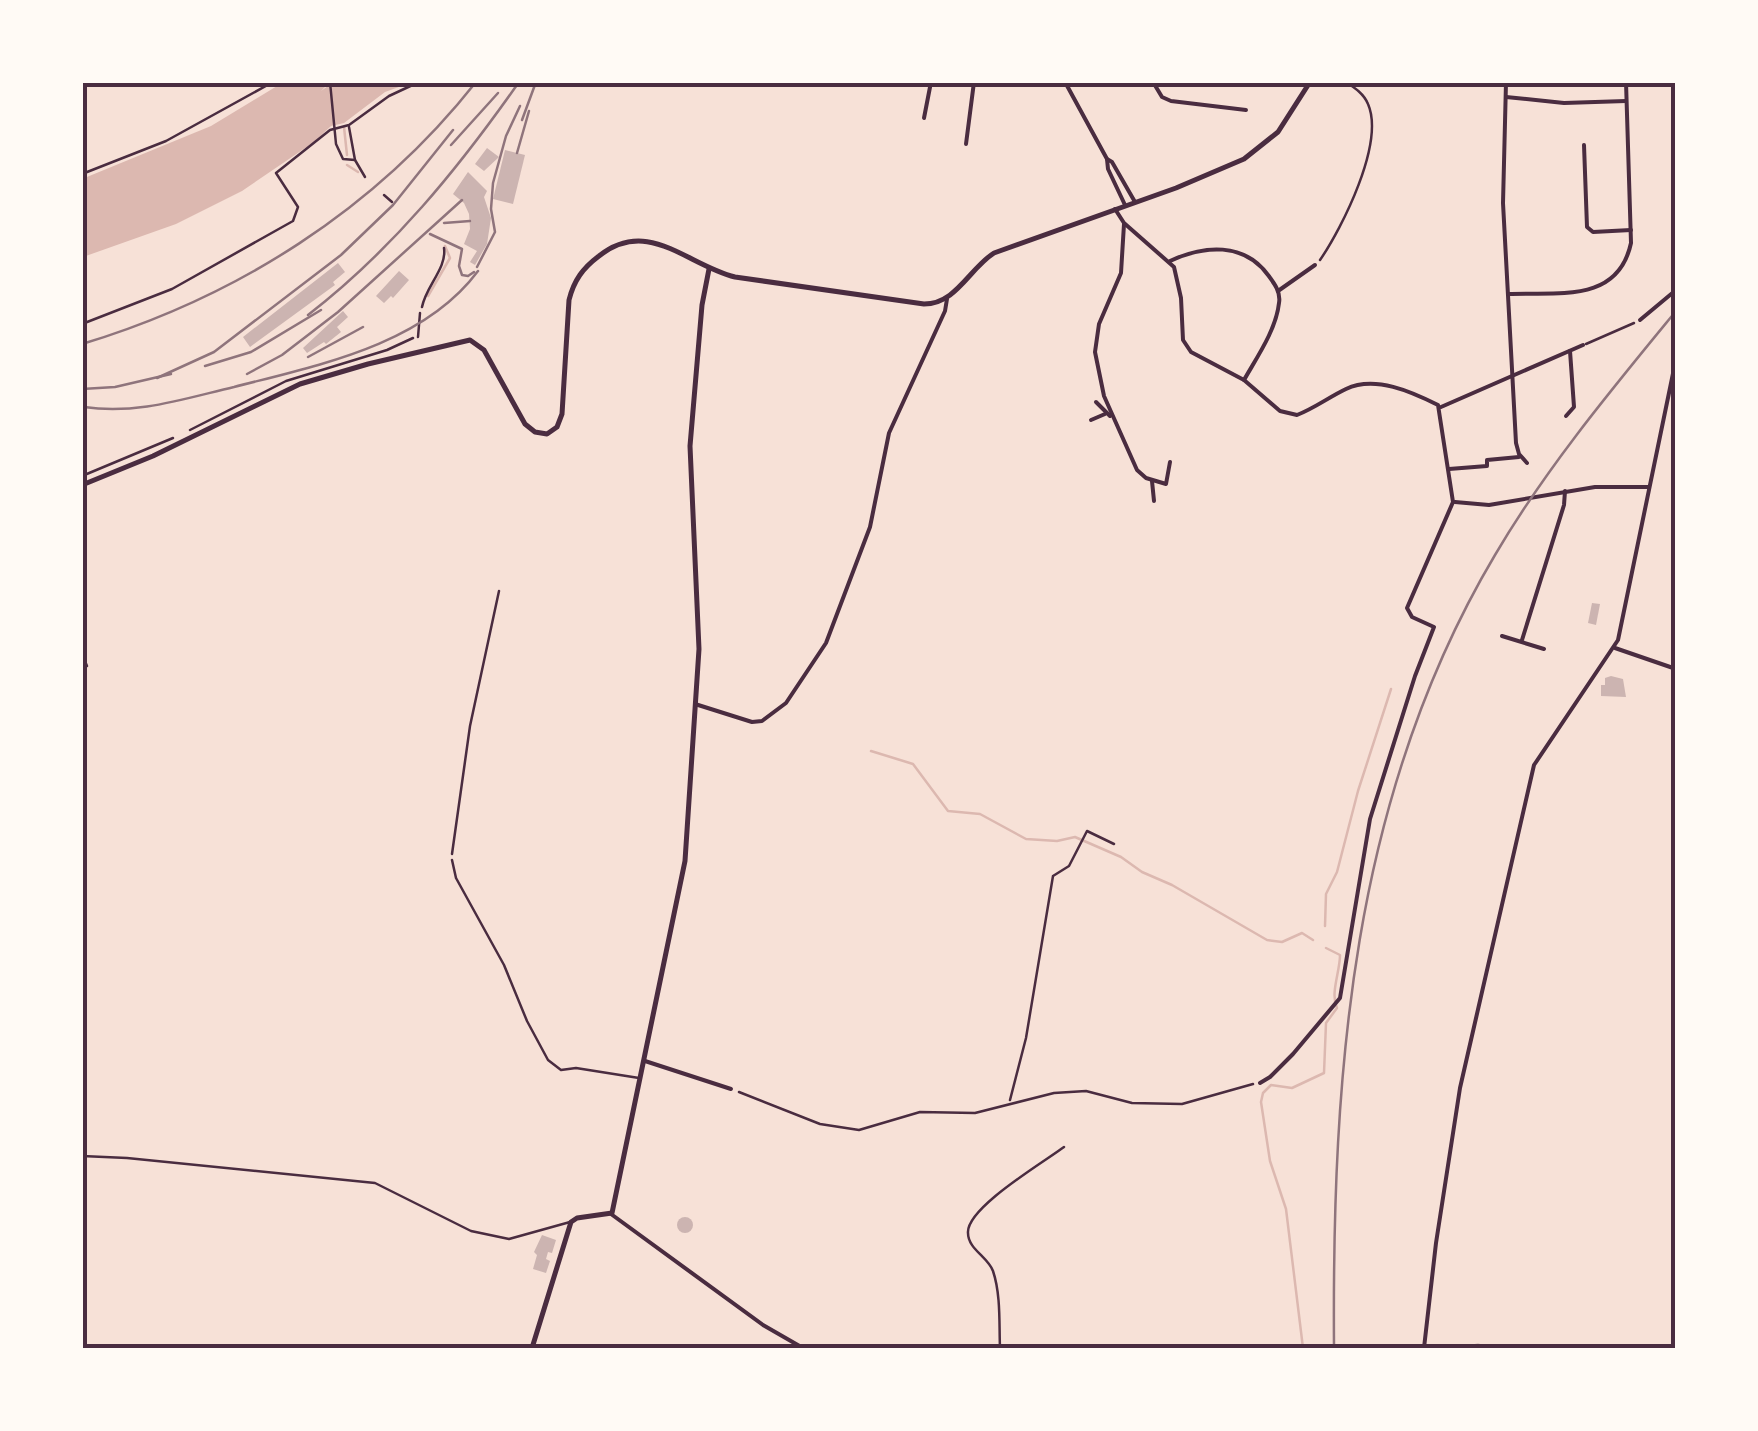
<svg xmlns="http://www.w3.org/2000/svg" width="1758" height="1431" viewBox="0 0 1758 1431" font-family="'Fira Sans',sans-serif">
	<style>
		.water { fill: #dcb8b0 }
		.lines { fill: none; stroke-linecap: round; stroke-linejoin: round }
		.stream { stroke: #dcb8b0; stroke-width: 2.5 }
		.building { fill: #ccb4b1 }
		.path { stroke: #4a2c40; stroke-width: 2.5 }
		.service { stroke: #4a2c40; stroke-width: 2.5 }
		.minor { stroke: #4a2c40; stroke-width: 4 }
		.tertiary { stroke: #4a2c40; stroke-width: 5 }
		.rail { stroke: #8f747c; stroke-width: 2.5 }
		.neatline { fill: none; stroke: #4a2c40; stroke-width: 4 }
	</style>
	<rect width="100%" height="100%" fill="#f7e1d7"/>
	<!-- water -->
	<polygon class="water" points="282,83 329,83 321,91 332,83 410,83 385,92 344,123 331,126 314,142 242,191 176,224 83,257 82,179 211,126"/>
	<g class="lines">
		<!-- stream -->
		<g class="stream">
			<polyline points="344,127 347,155"/>
			<polyline points="347,165 358,172"/>
			<polyline points="428,296 450,258 445,246"/>
			<polyline points="871,751 913,764 948,811 980,814 1026,839 1057,841 1075,837 1121,857 1142,872 1172,885 1267,940 1282,942 1302,933 1313,940"/>
			<polyline points="1325,926 1326,894 1337,872 1358,791 1391,689"/>
			<path d="M1303 1348 1286 1209 1270 1161 1261 1102 1263 1093 1271 1085 1292 1088 1324 1073 1326 1023 1337 1008C1330 993 1340 972 1340 955L1326 948"/>
		</g>
	</g>
	<!-- building -->
	<g class="building">
		<polygon points="487,148 499,157 484,171 475,164"/>
		<polygon points="505,150 525,155 513,204 493,199"/>
		<polygon points="468,172 487,191 484,197 491,218 487,244 475,265 470,262 477,251 464,244 470,229 469,214 464,203 453,194"/>
		<polygon points="338,263 345,272 333,282 335,285 250,347 243,337"/>
		<polygon points="399,271 409,280 393,298 391,296 384,303 376,296"/>
		<polygon points="343,311 348,317 337,327 341,332 326,344 324,342 307,353 303,348"/>
		<polygon points="1592,603 1600,604 1596,625 1588,623"/>
		<polygon points="1611,676 1623,679 1626,697 1601,696 1601,685 1605,685 1605,678"/>
		<circle cx="685" cy="1225" r="8"/>
		<polygon points="542,1235 556,1240 552,1253 548,1252 546,1259 550,1261 546,1273 533,1269 537,1255 534,1252"/>
	</g>
	<g class="lines">
		<!-- path -->
		<g class="path">
			<polyline points="330,82 336,144 343,159 355,160"/>
			<polyline points="349,127 355,160 365,177"/>
			<polyline points="82,174 166,141 273,82"/>
			<polyline points="384,195 392,202"/>
			<path d="M1320 260C1342 228 1385 143 1368 104 1364 94 1355 88 1346 82"/>
			<path d="M422 307C426 286 447 268 444 248"/>
			<polyline points="82,324 172,289 293,221 298,207 276,173 330,130 349,125 389,96 419,82"/>
			<polyline points="1586,344 1634,323"/>
			<polyline points="190,430 286,381 387,350 413,338"/>
			<polyline points="82,476 173,438"/>
			<polyline points="452,854 470,726 499,591"/>
			<polyline points="739,1092 820,1124 859,1130 920,1112 975,1113 1054,1093 1086,1091 1132,1103 1182,1104 1253,1084"/>
			<polyline points="1010,1100 1026,1038 1053,876 1069,866 1087,831 1114,844"/>
		</g>
		<!-- service -->
		<g class="service">
			<polyline points="418,337 420,313"/>
			<polyline points="82,654 87,666"/>
			<polyline points="452,860 456,878 504,965 527,1021 548,1060 561,1070 576,1068 639,1078"/>
			<polyline points="82,1156 127,1158 375,1183 471,1231 509,1239 570,1222"/>
			<path d="M1000 1348C999 1324 1001 1295 993 1271 988 1257 968 1249 968 1233 966 1208 1044 1162 1064 1147"/>
		</g>
		<!-- minor -->
		<g class="minor">
			<polyline points="1065,82 1107,159 1112,162 1135,202"/>
			<polyline points="1153,82 1162,97 1171,101 1246,110"/>
			<polyline points="1506,82 1503,203 1516,443 1519,454 1527,463"/>
			<polyline points="1506,97 1564,103 1626,101"/>
			<polyline points="924,118 931,82"/>
			<polyline points="966,144 974,82"/>
			<polyline points="1584,145 1587,227 1593,232 1631,230"/>
			<polyline points="1107,159 1108,169 1125,205"/>
			<path d="M1115 209 1124 223 1174 267 1181 298 1183 340 1191 352 1244 380 1280 411 1297 415C1315 408 1329 397 1346 389 1375 375 1412 392 1438 405L1453 502"/>
			<polyline points="1124,224 1121,273 1099,324 1095,352 1104,396 1137,470 1146,478 1166,484 1170,462"/>
			<path d="M1170 261C1204 245 1244 242 1268 275 1274 283 1281 292 1279 303 1276 330 1257 357 1244 380"/>
			<polyline points="1278,291 1315,265"/>
			<path d="M1508 294C1557 292 1618 304 1631 243L1626 82"/>
			<polyline points="1640,320 1676,290"/>
			<polyline points="1096,402 1110,416"/>
			<polyline points="1441,407 1583,345"/>
			<polyline points="1566,416 1574,407 1570,351"/>
			<polyline points="1091,420 1105,414"/>
			<polyline points="1449,469 1487,466 1487,460 1519,457"/>
			<polyline points="1152,481 1154,501"/>
			<polyline points="1455,502 1489,505 1595,487 1648,487"/>
			<polyline points="1502,636 1544,649"/>
			<polyline points="1522,640 1564,505 1565,491"/>
			<polyline points="1615,648 1676,669"/>
			<polyline points="695,704 752,722 762,721 786,703 826,643 870,527 889,433 945,311 947,299"/>
			<polyline points="645,1061 731,1089"/>
			<polyline points="1260,1083 1270,1077 1293,1054 1340,998 1370,819 1415,676 1434,627 1412,617 1407,608 1453,502"/>
			<polyline points="611,1214 763,1325 803,1348"/>
			<polyline points="1424,1348 1436,1243 1460,1088 1534,765 1618,640 1676,359"/>
		</g>
		<!-- tertiary -->
		<g class="tertiary">
			<path d="M82 485 153 456 300 384 368 364 470 340 484 350 525 424 535 432 547 434 557 427 562 414 569 300C574 280 583 268 599 256 648 217 687 265 735 277L924 304C956 304 969 269 994 253L1176 188 1244 159 1278 132 1310 82"/>
			<polyline points="532,1348 571,1222 577,1218 612,1213 685,861 699,649 690,446 702,305 709,269"/>
		</g>
		<!-- rail -->
		<g class="rail">
			<polyline points="522,120 536,82"/>
			<polyline points="451,145 498,93"/>
			<polyline points="517,153 529,111"/>
			<polyline points="444,223 470,221"/>
			<polyline points="430,234 462,249 459,266 462,275 468,276 474,272"/>
			<polyline points="477,267 495,232 491,209 493,183 506,136 520,106"/>
			<path d="M308 315C392 250 458 169 519 82"/>
			<path d="M82 344C237 297 375 210 476 82"/>
			<polyline points="308,357 363,327"/>
			<polyline points="205,366 251,352 321,310"/>
			<polyline points="247,374 282,355 338,312 462,200"/>
			<polyline points="157,378 214,352 341,255 393,205 453,130"/>
			<polyline points="82,389 115,387 171,374"/>
			<path d="M84 407C136 415 183 399 234 387 319 365 423 345 478 271"/>
			<path d="M1334 1348C1332 1074 1351 797 1495 555 1546 468 1612 389 1676 311"/>
			<polyline points="1440,1348 1478,1345 1502,1348"/>
		</g>
	</g>
	<!-- border -->
	<rect width="1758" height="1431" fill="none" stroke="#fffaf5" stroke-width="170"/>
	<rect x="85" y="85" width="1588" height="1261" class="neatline"/>
</svg>
